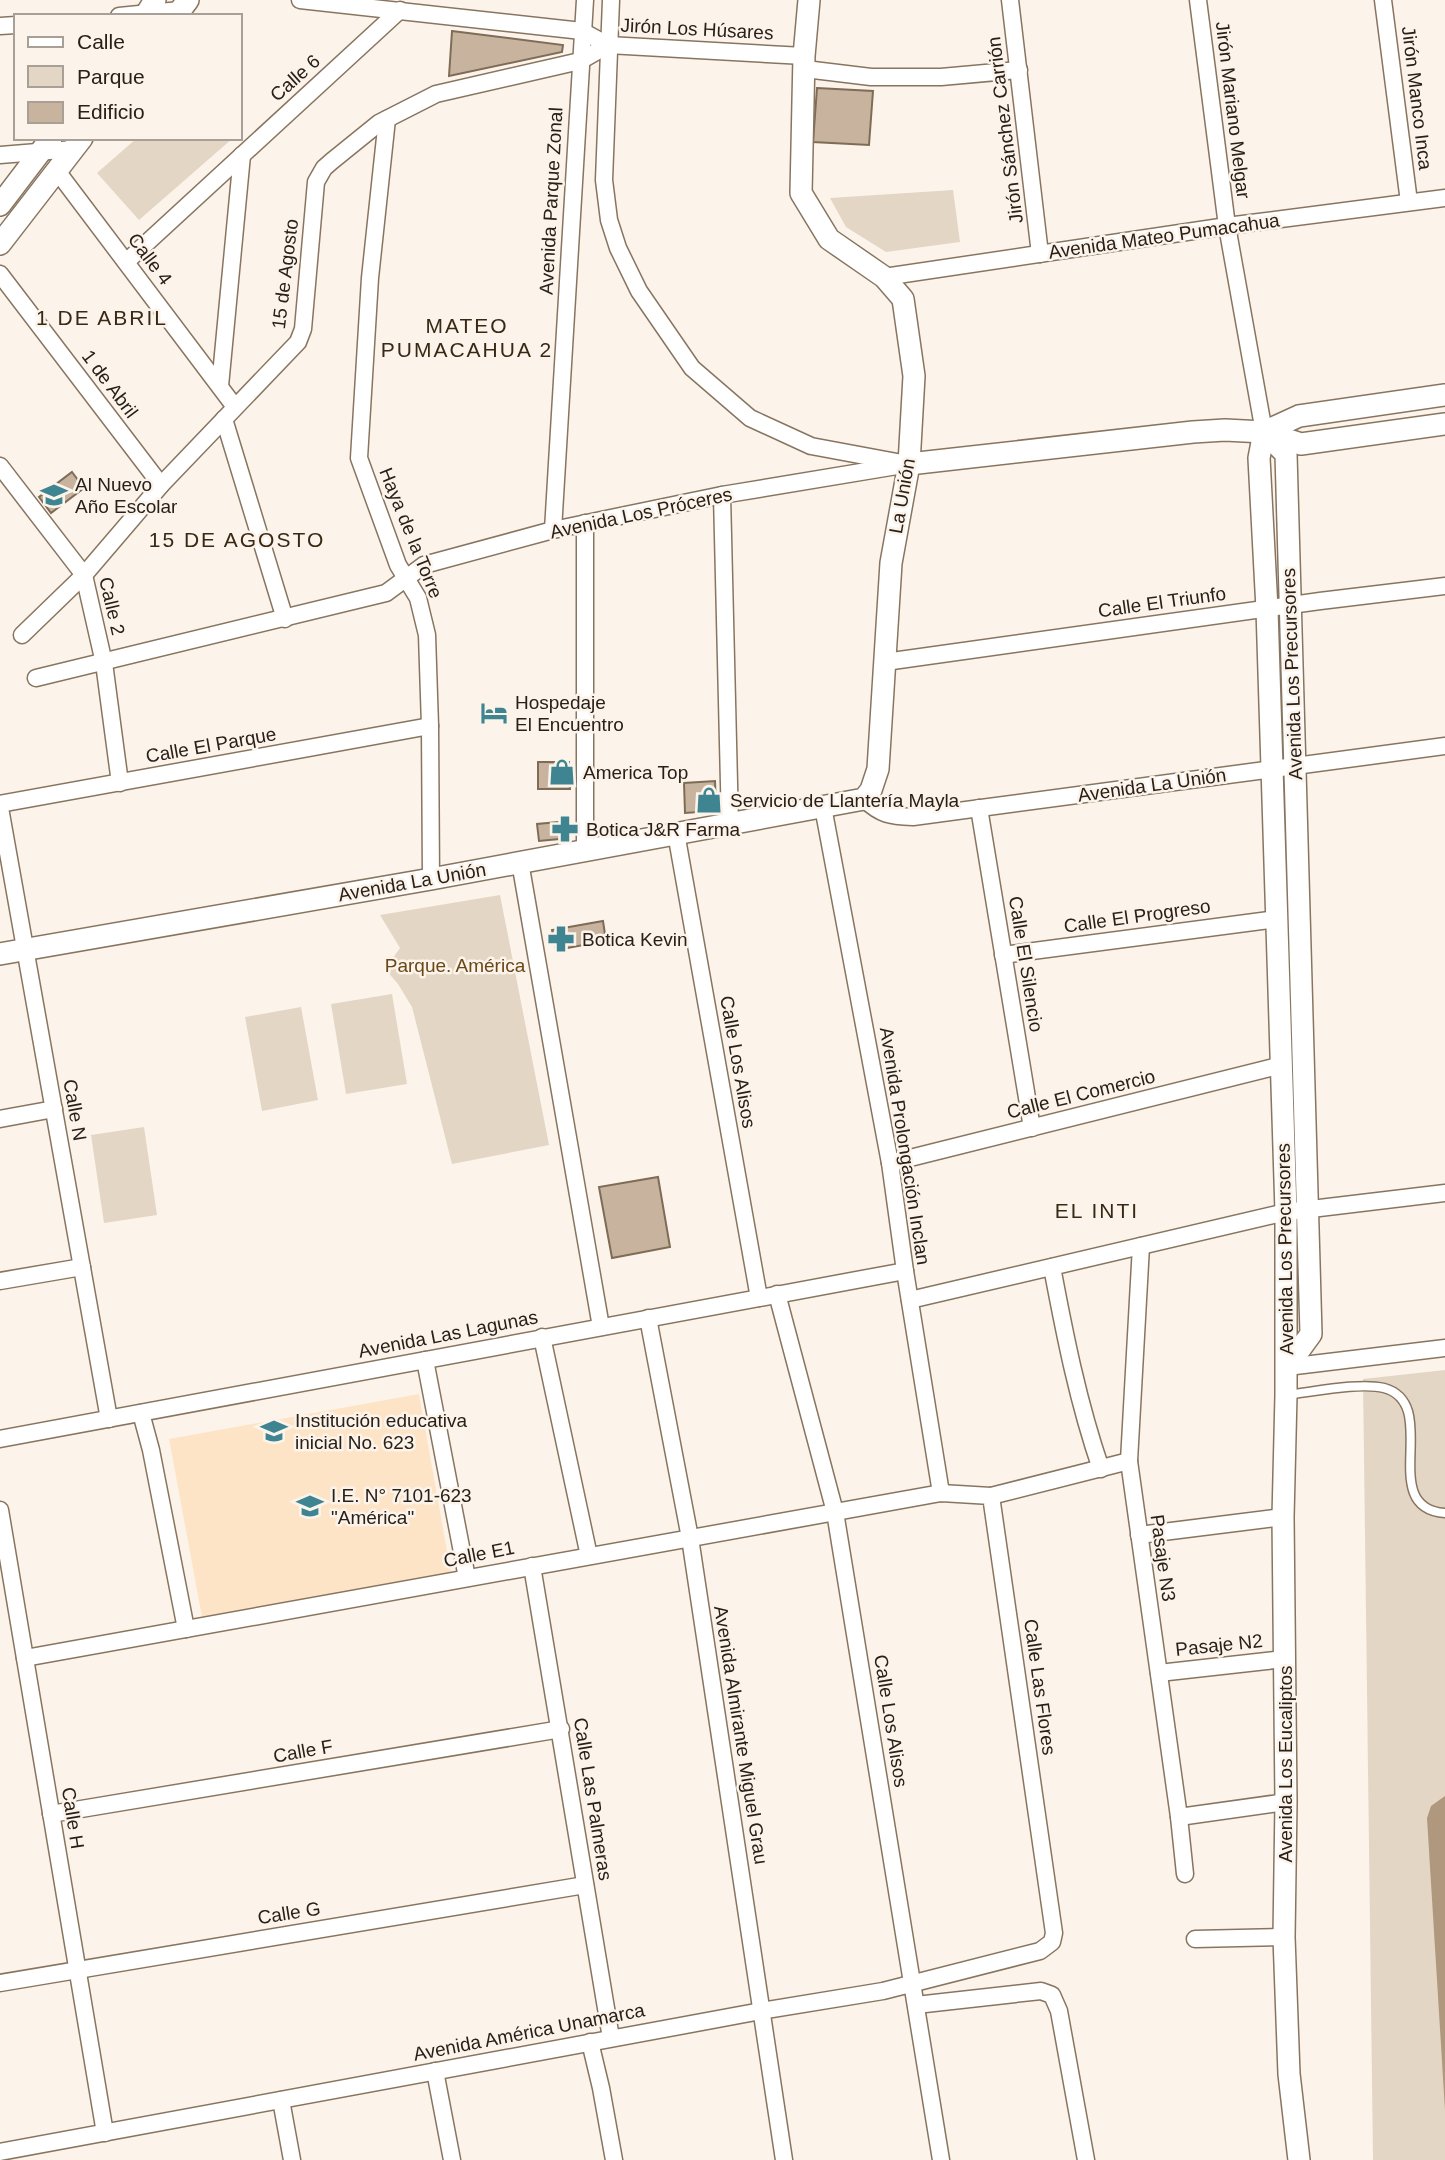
<svg xmlns="http://www.w3.org/2000/svg" width="1445" height="2160" viewBox="0 0 1445 2160" font-family="Arial,sans-serif">
	<style>
		.built { fill: #fee4c6 }
		.green { fill: #e4d6c5 }
		.water { fill: #af987d }
		.building { fill: #c8b49e; stroke: #7e6c57; stroke-width: 2 }
		.lines { fill: none; stroke-linecap: round; stroke-linejoin: round }
		.lane-casing { stroke: #887560; stroke-width: 11 }
		.street-casing { stroke: #887560; stroke-width: 19 }
		.secondary-casing { stroke: #887560; stroke-width: 24 }
		.lane { stroke: #fff; stroke-width: 8 }
		.street { stroke: #fff; stroke-width: 16 }
		.secondary { stroke: #fff; stroke-width: 21 }
		.labels { text-anchor: middle; dominant-baseline: central; stroke-width: 5; stroke-linejoin: round; paint-order: stroke }
		.street-label { font-size: 19px; fill: #292119; stroke: #fcf4ea }
		.poi-label { font-size: 19px; fill: #292119; stroke: #fcf4ea; text-anchor: start }
		.park-label { font-size: 19px; fill: #694719; stroke: #fcf4ea }
		.neighbourhood-label { font-size: 21px; letter-spacing: 2px; fill: #382916; stroke: #fcf4ea }
	</style>
	<rect width="100%" height="100%" fill="#fcf4ea"/>
	<!-- built -->
	<polygon class="built" points="419,1394 451,1573 202,1617 169,1439"/>
	<!-- green -->
	<g class="green">
		<polygon points="137,138 233,138 139,220 97,173"/>
		<polygon points="953,190 960,242 886,252 846,227 830,198"/>
		<polygon points="500,895 549,1145 452,1164 412,1007 398,984 385,969 400,948 380,915"/>
		<polygon points="392,994 407,1084 346,1094 331,1004"/>
		<polygon points="301,1007 318,1100 262,1111 245,1017"/>
		<polygon points="144,1127 157,1215 104,1223 91,1135"/>
		<polygon points="1445,1370 1445,2160 1373,2160 1363,1379"/>
	</g>
	<!-- water -->
	<polygon class="water" points="1445,1796 1445,2110 1427,1818 1431,1806"/>
	<!-- building -->
	<g class="building">
		<polygon points="452,31 563,45 562,52 449,76"/>
		<polygon points="817,88 873,91 869,145 813,142"/>
		<polygon points="72,472 84,488 51,513 39,497"/>
		<polygon points="538,762 569,762 570,789 538,789"/>
		<polygon points="715,781 716,805 713,811 685,813 684,783"/>
		<polygon points="569,821 570,838 539,841 537,824"/>
		<polygon points="603,921 606,941 556,950 552,930"/>
		<polygon points="658,1177 670,1247 612,1258 599,1187"/>
	</g>
	<g class="lines">
		<!-- lane casing -->
		<g class="lane-casing">
			<path id="lane" d="M1286 1395C1313 1392 1360 1382 1384 1388 1443 1404 1375 1508 1445 1513"/>
		</g>
		<!-- street casing -->
		<g class="street-casing">
			<g id="street">
				<polyline points="300,0 582,31 608,45 804,56"/>
				<polyline points="611,0 604,180 609,220 618,248 639,291 692,368 750,418 811,446 897,462"/>
				<polyline points="1010,0 1040,254"/>
				<polyline points="1198,0 1227,226 1264,432"/>
				<polyline points="1383,0 1409,202"/>
				<polyline points="119,16 180,10"/>
				<polyline points="0,26 16,25"/>
				<polyline points="805,69 871,77 941,77 1019,70"/>
				<polyline points="387,119 370,278 359,458 398,565 418,598 427,635 430,726 431,879"/>
				<polyline points="0,155 74,149"/>
				<polyline points="57,171 235,407"/>
				<polyline points="126,262 400,10"/>
				<polyline points="0,274 161,485"/>
				<polyline points="884,277 1227,226 1445,198"/>
				<polyline points="220,386 242,155"/>
				<polyline points="224,419 285,619"/>
				<polyline points="0,466 84,575 104,663 120,783"/>
				<polyline points="722,495 730,825"/>
				<polyline points="553,530 585,0"/>
				<polyline points="22,635 84,575 161,485 298,342 303,329 316,182 324,168 332,161 379,123 436,94 580,61 608,45"/>
				<polyline points="885,662 1320,601 1445,586"/>
				<polyline points="36,678 386,593 424,565 553,530 722,495 909,464"/>
				<path d="M864 799C881 815 890 816 913 817L1445 746"/>
				<polyline points="0,804 430,726"/>
				<polyline points="823,807 890,1163 905,1271 941,1493"/>
				<polyline points="0,808 109,1419"/>
				<polyline points="979,808 1032,1128"/>
				<polyline points="676,833 759,1298"/>
				<polyline points="585,850 585,523"/>
				<polyline points="520,862 601,1327"/>
				<polyline points="1003,955 1277,919"/>
				<polyline points="0,1119 54,1109"/>
				<polyline points="890,1163 1282,1065"/>
				<polyline points="1141,1246 1129,1461 1179,1817 1185,1874"/>
				<path d="M1052 1267C1065 1336 1078 1402 1101 1469"/>
				<polyline points="0,1281 82,1267"/>
				<polyline points="777,1294 835,1512 941,2160"/>
				<polyline points="910,1300 1286,1212 1445,1193"/>
				<polyline points="648,1318 690,1538 784,2160"/>
				<polyline points="542,1337 589,1556"/>
				<polyline points="425,1360 467,1578"/>
				<polyline points="1287,1367 1445,1348"/>
				<polyline points="141,1413 151,1450 186,1629"/>
				<polyline points="0,1439 905,1271"/>
				<polyline points="991,1496 1129,1461"/>
				<polyline points="0,1510 105,2133"/>
				<polyline points="1139,1535 1283,1517"/>
				<polyline points="532,1566 611,2038"/>
				<polyline points="1159,1673 1284,1659"/>
				<polyline points="51,1814 561,1729"/>
				<polyline points="1179,1817 1286,1802"/>
				<polyline points="1195,1939 1284,1937"/>
				<polyline points="0,1983 585,1885"/>
				<polyline points="916,2005 1041,1991 1052,1995 1059,2011 1086,2160"/>
				<polyline points="590,2042 601,2088 614,2160"/>
				<polyline points="435,2071 452,2160"/>
				<polyline points="281,2100 292,2160"/>
				<polyline points="0,2152 761,2011 883,1991 1040,1951 1052,1942 1054,1933 991,1496 941,1493 25,1658"/>
			</g>
		</g>
		<!-- secondary casing -->
		<g class="secondary-casing">
			<g id="secondary">
				<polyline points="145,16 155,0"/>
				<polyline points="176,16 188,0"/>
				<polyline points="0,205 51,138"/>
				<polyline points="0,244 82,138"/>
				<polyline points="1264,432 1259,458 1267,609 1286,1212 1286,1395 1283,1517 1286,1802 1284,1937 1289,2074 1299,2160"/>
				<polyline points="1264,432 1286,454 1311,1334 1287,1367"/>
				<polyline points="1264,432 1299,416 1445,395"/>
				<polyline points="909,464 1193,432 1225,430 1264,432 1301,444 1445,424"/>
				<polyline points="0,954 431,879 864,799 871,790 878,769 891,563 909,464 914,376 903,299 884,277 829,239 801,193 804,56 809,0"/>
			</g>
		</g>
		<!-- lane -->
		<use href="#lane" class="lane"/>
		<!-- street -->
		<use href="#street" class="street"/>
		<!-- secondary -->
		<use href="#secondary" class="secondary"/>
	</g>
	<!-- icons -->
	<defs>
		<g id="school-bare" transform="scale(2.1)"><path d="M0-5L7-2L0 1L-7-2ZM-4 1L0 2.5L4 1V4Q0 6-4 4Z" fill="#3f8491" stroke="#fcf4ea" stroke-width="2.5" paint-order="stroke"/></g>
		<g id="hotel-bare" transform="scale(2.1)"><path d="M-6-4.5h1.5V1H6V5H4.5V3h-9V5H-6ZM-4 0a1.8 1.8 0 1 1 3.6 0ZM.5 0V-2.5h3Q6-2.5 6 0Z" fill="#3f8491" stroke="#fcf4ea" stroke-width="2.5" paint-order="stroke"/></g>
		<g id="shop-bare" transform="scale(2.1)"><path d="M-5-2.5h2.3a2.7 3.5 0 0 1 5.4 0H5L5.5 6h-11ZM-1.5-2.5h3a1.5 2.3 0 0 0-3 0Z" fill="#3f8491" stroke="#fcf4ea" stroke-width="2.5" paint-order="stroke"/></g>
		<g id="pharmacy-bare" transform="scale(2.1)"><path d="M-2-6h4v4h4v4h-4v4h-4v-4h-4v-4h4Z" fill="#3f8491" stroke="#fcf4ea" stroke-width="2.5" paint-order="stroke"/></g>
	</defs>
	<g fill-rule="evenodd">
		<use href="#school-bare" x="54" y="495"/>
		<use href="#hotel-bare" x="494" y="713"/>
		<use href="#shop-bare" x="562" y="772"/>
		<use href="#shop-bare" x="709" y="800"/>
		<use href="#pharmacy-bare" x="565" y="829"/>
		<use href="#pharmacy-bare" x="561" y="939"/>
		<use href="#school-bare" x="274" y="1431"/>
		<use href="#school-bare" x="310" y="1506"/>
	</g>
	<g class="labels">
		<!-- street labels -->
		<g class="street-label">
			<text transform="translate(697 29) rotate(3)">Jirón Los Húsares</text>
			<text transform="translate(295 78) rotate(-42)">Calle 6</text>
			<text transform="translate(1417 98) rotate(83)">Jirón Manco Inca</text>
			<text transform="translate(1233 110) rotate(83)">Jirón Mariano Melgar</text>
			<text transform="translate(1005 130) rotate(-97)">Jirón Sánchez Carrión</text>
			<text transform="translate(551 201) rotate(-87)">Avenida Parque Zonal</text>
			<text transform="translate(1164 236) rotate(-8)">Avenida Mateo Pumacahua</text>
			<text transform="translate(150 259) rotate(53)">Calle 4</text>
			<text transform="translate(285 274) rotate(-83)">15 de Agosto</text>
			<text transform="translate(110 384) rotate(53)">1 de Abril</text>
			<text transform="translate(902 496) rotate(-80)">La Unión</text>
			<text transform="translate(641 513) rotate(-12)">Avenida Los Próceres</text>
			<text transform="translate(411 533) rotate(68)">Haya de la Torre</text>
			<text transform="translate(1162 602) rotate(-8)">Calle El Triunfo</text>
			<text transform="translate(112 606) rotate(77)">Calle 2</text>
			<text transform="translate(1292 674) rotate(-92)">Avenida Los Precursores</text>
			<text transform="translate(211 745) rotate(-10)">Calle El Parque</text>
			<text transform="translate(1152 785) rotate(-8)">Avenida La Unión</text>
			<text transform="translate(412 882) rotate(-10)">Avenida La Unión</text>
			<text transform="translate(1137 916) rotate(-8)">Calle El Progreso</text>
			<text transform="translate(1026 964) rotate(81)">Calle El Silencio</text>
			<text transform="translate(738 1062) rotate(80)">Calle Los Alisos</text>
			<text transform="translate(1081 1094) rotate(-14)">Calle El Comercio</text>
			<text transform="translate(75 1110) rotate(80)">Calle N</text>
			<text transform="translate(905 1146) rotate(81)">Avenida Prolongación Inclan</text>
			<text transform="translate(1285 1249) rotate(-91)">Avenida Los Precursores</text>
			<text transform="translate(448 1334) rotate(-11)">Avenida Las Lagunas</text>
			<text transform="translate(479 1554) rotate(-11)">Calle E1</text>
			<text transform="translate(1163 1558) rotate(82)">Pasaje N3</text>
			<text transform="translate(1219 1645) rotate(-6)">Pasaje N2</text>
			<text transform="translate(1040 1687) rotate(82)">Calle Las Flores</text>
			<text transform="translate(891 1721) rotate(81)">Calle Los Alisos</text>
			<text transform="translate(741 1735) rotate(81)">Avenida Almirante Miguel Grau</text>
			<text transform="translate(303 1751) rotate(-10)">Calle F</text>
			<text transform="translate(1285 1764) rotate(-90)">Avenida Los Eucaliptos</text>
			<text transform="translate(593 1799) rotate(81)">Calle Las Palmeras</text>
			<text transform="translate(73 1818) rotate(81)">Calle H</text>
			<text transform="translate(289 1913) rotate(-9)">Calle G</text>
			<text transform="translate(529 2032) rotate(-11)">Avenida América Unamarca</text>
		</g>
		<!-- poi labels -->
		<g class="poi-label">
			<text x="75" y="484">Al Nuevo<tspan x="75" dy="22">Año Escolar</tspan></text>
			<text x="515" y="702">Hospedaje<tspan x="515" dy="22">El Encuentro</tspan></text>
			<text x="583" y="772">America Top</text>
			<text x="730" y="800">Servicio de Llantería Mayla</text>
			<text x="586" y="829">Botica J&amp;R Farma</text>
			<text x="582" y="939">Botica Kevin</text>
			<text x="295" y="1420">Institución educativa<tspan x="295" dy="22">inicial No. 623</tspan></text>
			<text x="331" y="1495">I.E. N° 7101-623<tspan x="331" dy="22">"América"</tspan></text>
		</g>
		<!-- park labels -->
		<g class="park-label">
			<text x="455" y="965">Parque. América</text>
		</g>
		<!-- neighbourhood labels -->
		<g class="neighbourhood-label">
			<text x="102" y="317">1 DE ABRIL</text>
			<text x="467" y="325">MATEO<tspan x="467" dy="24">PUMACAHUA 2</tspan></text>
			<text x="237" y="539">15 DE AGOSTO</text>
			<text x="1097" y="1210">EL INTI</text>
		</g>
	</g>
	<!-- legend -->
	<rect x="14" y="14" width="228" height="126" fill="#fcf4ea" stroke="#a8a096" stroke-width="2"/>
	<rect x="28" y="37" width="35" height="10" fill="#ffffff" stroke="#a8a096" stroke-width="2"/>
	<text x="77" y="49" font-size="21" fill="#292119">Calle</text>
	<rect x="28" y="66" width="35" height="21" fill="#e4d6c5" stroke="#a8a096" stroke-width="2"/>
	<text x="77" y="84" font-size="21" fill="#292119">Parque</text>
	<rect x="28" y="102" width="35" height="21" fill="#c8b49e" stroke="#a8a096" stroke-width="2"/>
	<text x="77" y="119" font-size="21" fill="#292119">Edificio</text>
</svg>
